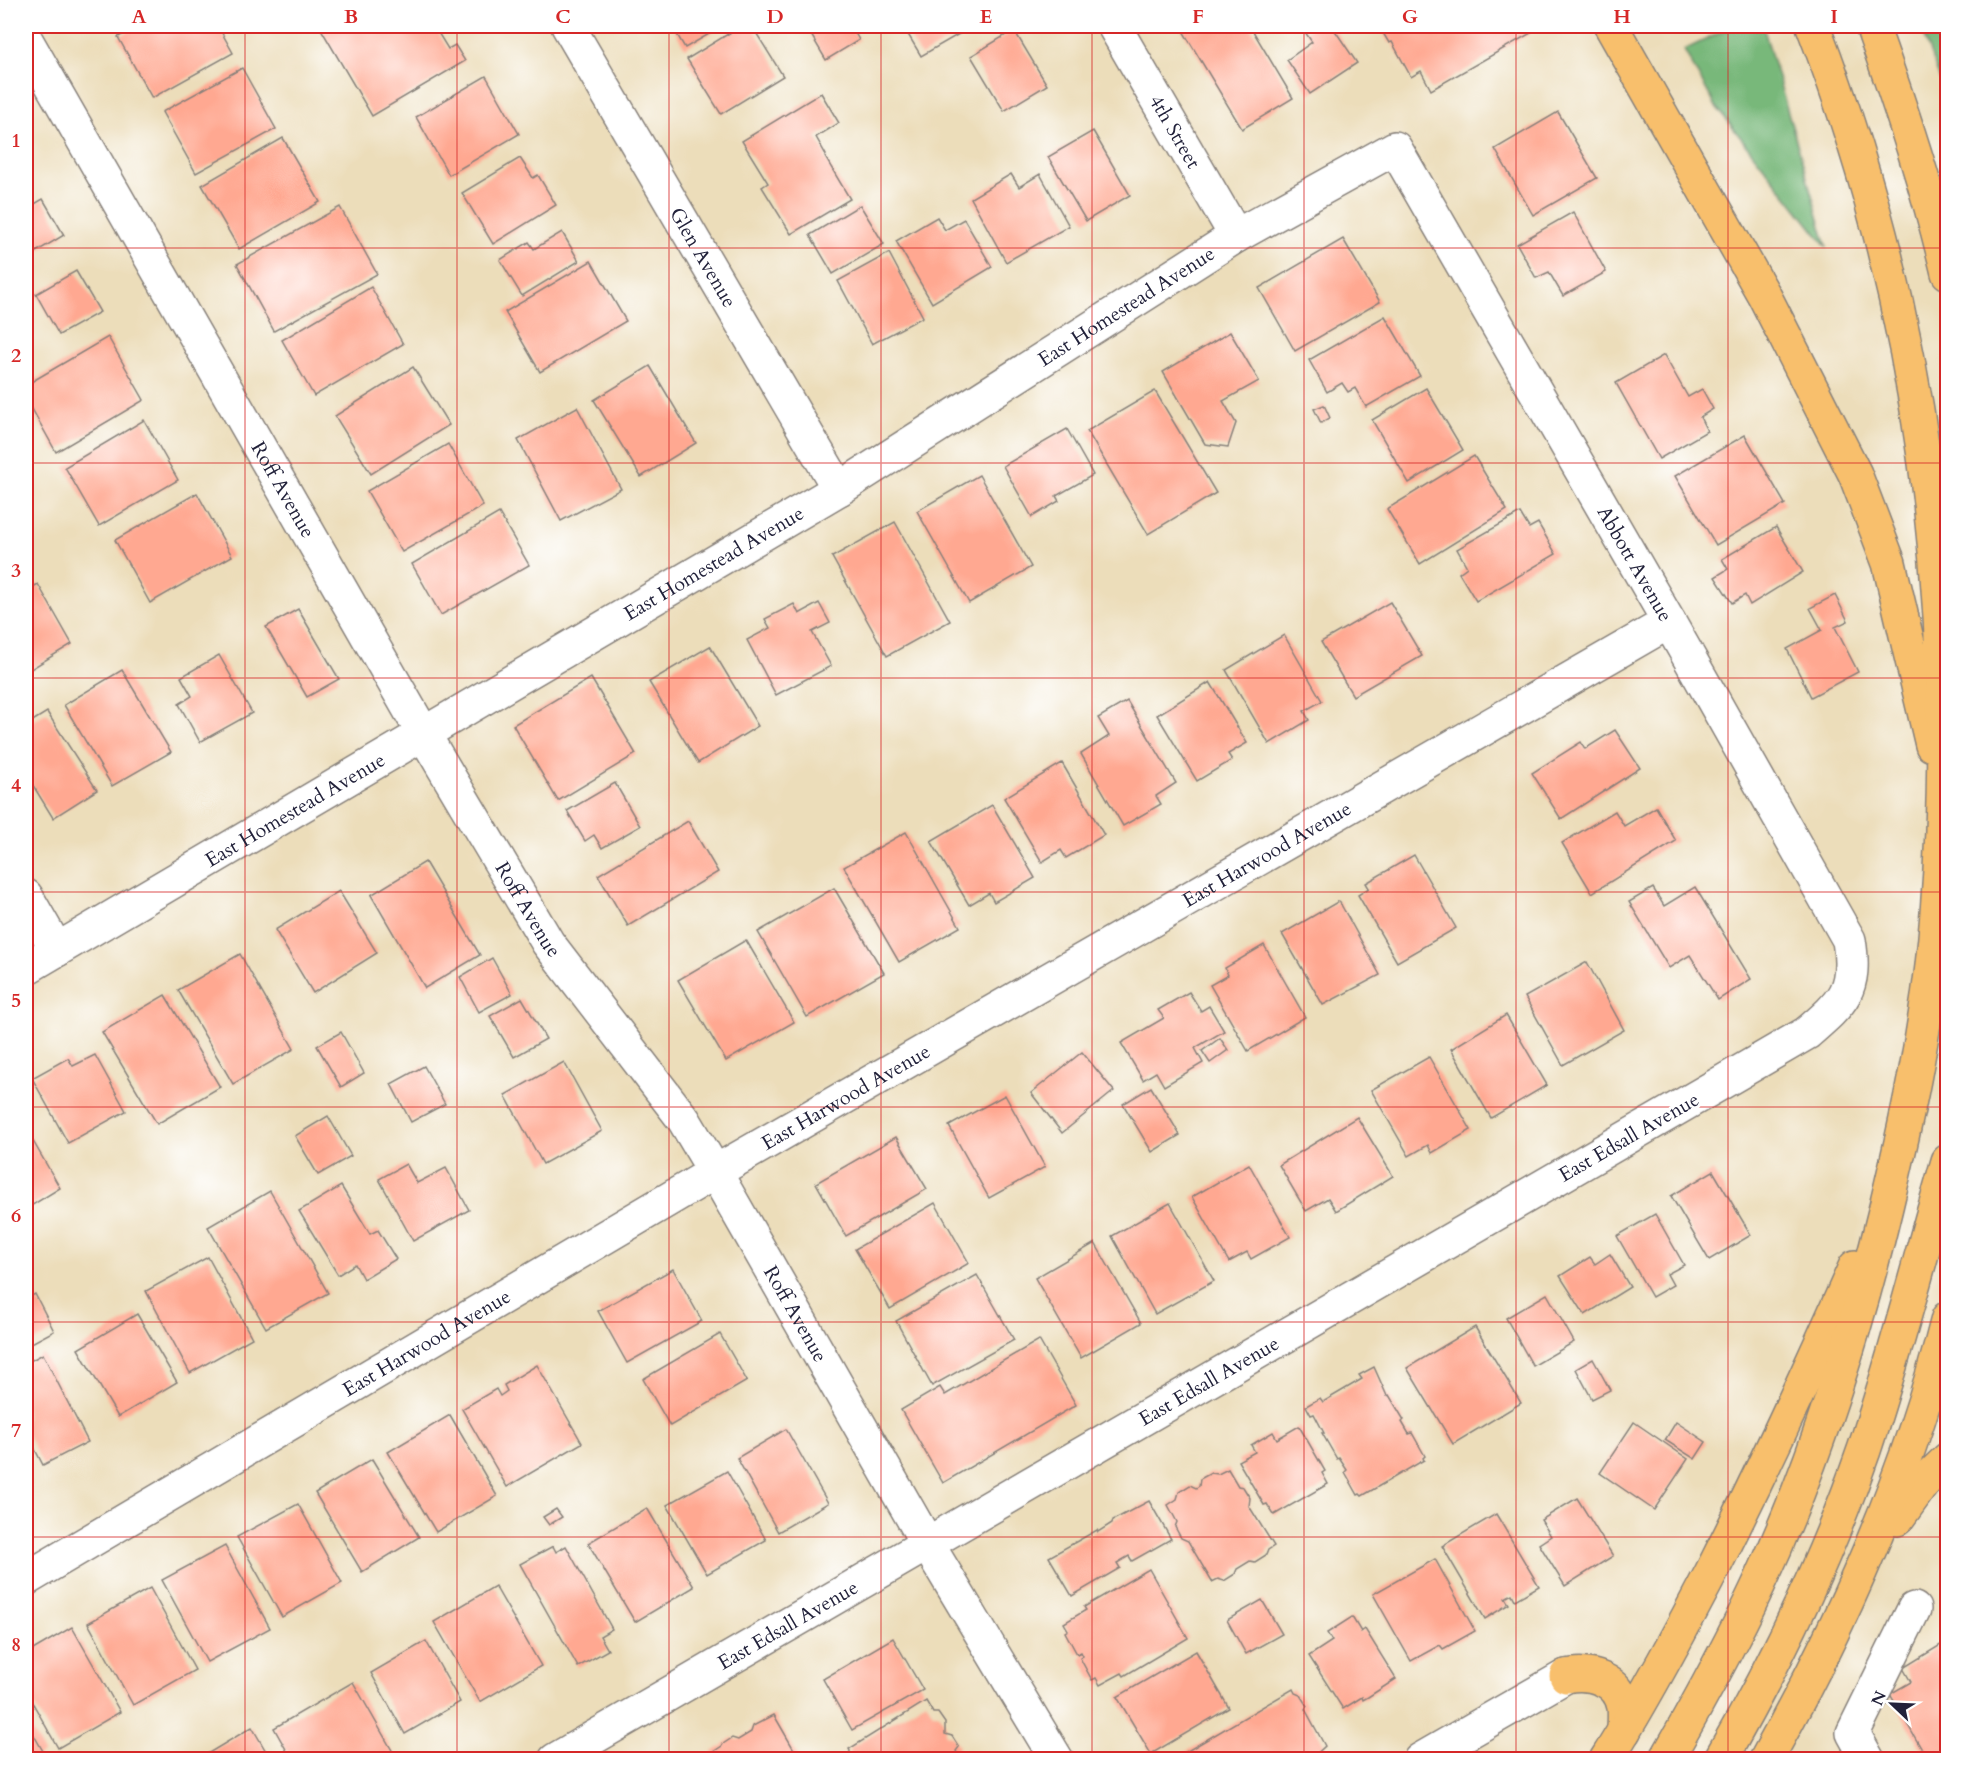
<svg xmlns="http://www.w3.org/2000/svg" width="1973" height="1785" viewBox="0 0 1973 1785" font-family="Cardo,serif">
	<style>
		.forest { fill: #78b87a; stroke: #4d6d5a; stroke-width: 1.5 }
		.building { fill: #ffa891 }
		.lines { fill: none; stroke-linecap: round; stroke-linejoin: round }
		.minor-casing { stroke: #87807a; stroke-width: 36 }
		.highway-casing { stroke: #87807a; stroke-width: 36 }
		.minor { stroke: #fff; stroke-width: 33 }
		.highway { stroke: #f8bf6c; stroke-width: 33 }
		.grid { fill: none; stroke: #d62828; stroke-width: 1.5; stroke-opacity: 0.55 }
		.labels { text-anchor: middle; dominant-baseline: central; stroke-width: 6; stroke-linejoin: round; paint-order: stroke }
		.street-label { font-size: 20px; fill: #22223b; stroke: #fff }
		.neatline { fill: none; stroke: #d62828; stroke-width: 2 }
		.grid-label { font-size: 20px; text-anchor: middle; font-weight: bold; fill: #d62828 }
	</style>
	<rect width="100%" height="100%" fill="#fff"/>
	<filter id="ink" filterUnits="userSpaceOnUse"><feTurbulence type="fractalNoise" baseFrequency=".0167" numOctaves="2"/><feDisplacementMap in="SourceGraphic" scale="12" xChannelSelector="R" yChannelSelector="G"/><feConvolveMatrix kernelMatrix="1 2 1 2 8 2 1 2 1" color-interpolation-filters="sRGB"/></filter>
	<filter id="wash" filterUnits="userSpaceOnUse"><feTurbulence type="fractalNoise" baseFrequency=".008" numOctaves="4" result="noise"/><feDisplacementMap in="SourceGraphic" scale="24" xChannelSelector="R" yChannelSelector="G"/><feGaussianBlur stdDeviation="1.35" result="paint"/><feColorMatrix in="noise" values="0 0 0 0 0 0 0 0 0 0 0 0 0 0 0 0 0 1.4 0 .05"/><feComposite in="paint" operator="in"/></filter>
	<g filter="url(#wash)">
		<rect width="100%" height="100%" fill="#ecddba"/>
		<!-- forest -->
		<g class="forest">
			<polygon points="1734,26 1763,26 1827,247 1715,105 1684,50"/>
			<polygon points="1920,26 1947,26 1947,98"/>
		</g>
		<g id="blocks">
			<!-- building -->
			<g class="building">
				<polygon points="140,26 218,26 233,53 152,98 118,37"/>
				<polygon points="326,26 434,26 448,49 455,45 465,61 372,116 321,29"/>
				<polygon points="672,26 723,26 685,48"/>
				<polygon points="741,26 752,26 783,76 721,114 687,59"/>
				<polygon points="823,26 851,26 859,40 826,60 810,33"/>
				<polygon points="903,26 973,26 921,56"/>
				<polygon points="1180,26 1250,26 1293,98 1242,129"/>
				<polygon points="1315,26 1332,26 1357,63 1310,94 1287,60 1312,42 1305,32"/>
				<polygon points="1379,26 1527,26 1531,33 1431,90 1421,71 1411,77 1392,42 1389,43"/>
				<polygon points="1014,30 1047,85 1004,111 971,56"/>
				<polygon points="242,68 276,129 196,173 162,112"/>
				<polygon points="486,76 519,134 449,175 416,117"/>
				<polygon points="821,93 839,123 816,137 826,155 825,157 850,199 791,234 762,187 768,183 742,141"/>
				<polygon points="1558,112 1597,178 1533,215 1495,149"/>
				<polygon points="1093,131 1130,195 1086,221 1048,157"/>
				<polygon points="283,138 320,202 239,249 202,185"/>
				<polygon points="520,158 533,178 538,175 556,205 493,244 462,193"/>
				<polygon points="1011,174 1019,187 1040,174 1069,226 1006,262 971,198"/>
				<polygon points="43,199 64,235 26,258 26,209"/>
				<polygon points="860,205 884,244 833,274 810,235"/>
				<polygon points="340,207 377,274 274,331 237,264"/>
				<polygon points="1573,212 1606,272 1563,296 1549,272 1536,278 1517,244"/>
				<polygon points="937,217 945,230 964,219 992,267 932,303 896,241"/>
				<polygon points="562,232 579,261 522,296 500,260 529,242 534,249"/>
				<polygon points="1343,239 1380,302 1295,351 1259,288"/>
				<polygon points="889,253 923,317 872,344 838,281"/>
				<polygon points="591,261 626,321 540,372 505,312"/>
				<polygon points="76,271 100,312 59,335 36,294"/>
				<polygon points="371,287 403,344 314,396 282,340"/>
				<polygon points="1385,316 1420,376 1366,407 1355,388 1348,392 1342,383 1327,392 1309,360"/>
				<polygon points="1230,332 1259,381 1223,401 1236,423 1228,447 1205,444 1163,372"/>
				<polygon points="108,337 144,400 56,452 26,398 26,385"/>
				<polygon points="1664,355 1688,397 1702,389 1713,409 1700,417 1707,431 1659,459 1616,383"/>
				<polygon points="650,366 696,443 641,477 594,400"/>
				<polygon points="413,367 449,425 371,474 335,416"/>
				<polygon points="1426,388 1463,450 1409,483 1372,420"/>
				<polygon points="1155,391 1216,493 1148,534 1087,431"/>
				<polygon points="1324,405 1330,418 1321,423 1314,409"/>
				<polygon points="577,407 621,489 561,521 518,440"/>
				<polygon points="144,420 178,480 99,526 65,467"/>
				<polygon points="1067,429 1093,475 1056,496 1059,501 1032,517 1003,466"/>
				<polygon points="1745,435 1785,504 1716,545 1675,476"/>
				<polygon points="448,444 483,506 402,552 367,491"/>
				<polygon points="1474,456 1507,510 1420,564 1387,509"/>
				<polygon points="979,475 1031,567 969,603 917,511"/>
				<polygon points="197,493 232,556 150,603 115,540"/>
				<polygon points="499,513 529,565 441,615 412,564"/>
				<polygon points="1520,513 1529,528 1538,523 1556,554 1476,601 1459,573 1467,567 1457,549"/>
				<polygon points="895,522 950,621 887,656 832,557"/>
				<polygon points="1776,527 1803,572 1750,605 1745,595 1732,603 1715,577 1728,569 1722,559"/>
				<polygon points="38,584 72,644 26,672 26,591"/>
				<polygon points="1835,595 1848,621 1835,627 1858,672 1811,697 1787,649 1822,630 1810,608"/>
				<polygon points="1390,602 1422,656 1353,696 1321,642"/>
				<polygon points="819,603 830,623 812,632 831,666 776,695 747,640 770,628 765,619 794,604 799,614"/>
				<polygon points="298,609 339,679 307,697 266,627"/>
				<polygon points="1284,635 1322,701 1304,711 1309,720 1269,744 1226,670"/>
				<polygon points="710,646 758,726 698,763 649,682"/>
				<polygon points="219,655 252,713 200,742 179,704 192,696 181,677"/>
				<polygon points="122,670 171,752 112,786 64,705"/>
				<polygon points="591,678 636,754 558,801 513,725"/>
				<polygon points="1210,682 1247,743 1228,754 1232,760 1197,781 1157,715"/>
				<polygon points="1127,701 1176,783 1156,796 1161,804 1123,826 1081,754 1109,736 1098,718"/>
				<polygon points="47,712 97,790 53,818 26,774 26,725"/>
				<polygon points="1615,730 1640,768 1561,819 1532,773 1581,742 1585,749"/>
				<polygon points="1062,763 1104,835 1066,858 1061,850 1042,862 1004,798"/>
				<polygon points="615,783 640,826 602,848 594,835 585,841 567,811"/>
				<polygon points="992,805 1035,878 994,902 989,893 969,905 931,841"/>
				<polygon points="1656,807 1676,841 1592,893 1562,843 1615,811 1624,826"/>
				<polygon points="688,821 718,872 628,926 598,875"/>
				<polygon points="906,832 960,927 899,962 844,867"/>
				<polygon points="1414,855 1456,928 1397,962 1358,895 1369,888 1366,883"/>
				<polygon points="425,862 480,955 425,988 371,895"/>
				<polygon points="1695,887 1751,979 1718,1000 1690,955 1669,968 1629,902 1653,888 1664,906"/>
				<polygon points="834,888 884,973 807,1017 758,932"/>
				<polygon points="339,891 377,953 313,993 275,930"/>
				<polygon points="1339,901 1380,975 1323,1005 1282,934"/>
				<polygon points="746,940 794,1022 726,1061 678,980"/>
				<polygon points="1264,945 1305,1017 1248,1051 1210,985 1228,975 1225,968"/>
				<polygon points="240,954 294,1049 233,1084 178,990"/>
				<polygon points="492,958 512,994 479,1012 460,977"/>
				<polygon points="1587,962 1624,1030 1563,1065 1525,997"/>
				<polygon points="1189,992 1201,1011 1209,1006 1224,1031 1195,1048 1203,1063 1164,1086 1156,1072 1143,1080 1121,1043 1164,1018 1158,1010"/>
				<polygon points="165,995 220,1087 157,1124 102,1032"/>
				<polygon points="522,998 546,1039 514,1057 490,1016"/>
				<polygon points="1506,1015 1547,1085 1491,1118 1451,1049"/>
				<polygon points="341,1032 364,1073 341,1087 317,1046"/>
				<polygon points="1220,1038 1228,1050 1210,1063 1202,1051"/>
				<polygon points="1082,1052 1114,1091 1062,1133 1031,1093"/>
				<polygon points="95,1055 126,1111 68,1143 32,1078 68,1058 73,1066"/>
				<polygon points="1429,1057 1471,1130 1432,1153 1428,1145 1409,1156 1371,1090"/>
				<polygon points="564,1062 602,1131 543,1164 505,1095"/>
				<polygon points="424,1066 445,1104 411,1122 391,1084"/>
				<polygon points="1151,1087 1180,1135 1152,1152 1123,1104"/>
				<polygon points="1005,1095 1045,1167 989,1198 949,1126"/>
				<polygon points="328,1116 351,1156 318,1175 295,1136"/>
				<polygon points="1357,1117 1393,1176 1336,1211 1328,1198 1306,1211 1279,1165"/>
				<polygon points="26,1129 60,1188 26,1209"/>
				<polygon points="896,1137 927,1189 846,1236 816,1183"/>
				<polygon points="406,1164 417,1183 446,1168 469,1210 413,1241 379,1179"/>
				<polygon points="1249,1164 1290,1237 1251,1259 1247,1252 1229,1262 1192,1197"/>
				<polygon points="1713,1171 1751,1235 1709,1260 1671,1196"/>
				<polygon points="341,1186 370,1234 378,1230 396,1259 363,1279 355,1264 338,1275 299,1211"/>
				<polygon points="270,1191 328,1293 266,1328 208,1227"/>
				<polygon points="935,1203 969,1263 890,1309 855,1249"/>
				<polygon points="1170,1203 1214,1281 1155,1314 1112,1236"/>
				<polygon points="1655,1214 1684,1265 1667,1274 1673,1285 1652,1297 1617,1236"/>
				<polygon points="1095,1243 1141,1323 1081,1358 1035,1278"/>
				<polygon points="1610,1254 1630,1287 1585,1315 1560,1276 1590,1257 1595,1264"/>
				<polygon points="208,1257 252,1338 190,1373 146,1291"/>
				<polygon points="673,1269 702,1321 627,1363 598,1311"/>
				<polygon points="977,1275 1014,1340 932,1386 896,1321"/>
				<polygon points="35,1294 54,1331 26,1346 26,1299"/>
				<polygon points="1547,1294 1574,1342 1533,1366 1506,1318"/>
				<polygon points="137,1314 177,1382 118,1417 78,1349"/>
				<polygon points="1475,1327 1521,1403 1453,1444 1407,1368"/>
				<polygon points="720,1334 747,1381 670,1426 643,1379"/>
				<polygon points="1039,1340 1076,1405 943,1483 901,1410 940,1387 945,1395"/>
				<polygon points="43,1354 88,1442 43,1465 26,1432 26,1363"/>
				<polygon points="1593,1359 1610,1390 1592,1399 1576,1369"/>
				<polygon points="537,1365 582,1443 507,1487 462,1409 496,1389 500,1396 507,1391 504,1385"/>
				<polygon points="1374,1367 1387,1396 1389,1395 1404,1420 1402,1422 1409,1434 1412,1433 1425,1456 1423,1458 1424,1460 1362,1496 1360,1494 1358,1495 1345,1472 1347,1470 1339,1458 1337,1459 1322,1433 1324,1433 1314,1414 1311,1415 1306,1406 1320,1398 1323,1402 1362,1379 1359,1375"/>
				<polygon points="450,1415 497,1496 436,1532 388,1452"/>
				<polygon points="1634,1422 1688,1459 1654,1510 1600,1473"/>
				<polygon points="1676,1422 1706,1442 1695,1459 1665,1440"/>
				<polygon points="1299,1426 1325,1471 1322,1473 1328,1484 1274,1515 1267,1504 1264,1505 1238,1461 1255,1452 1251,1445 1273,1432 1277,1439"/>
				<polygon points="786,1429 828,1503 778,1532 737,1458"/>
				<polygon points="372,1459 419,1537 362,1572 315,1493"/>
				<polygon points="1228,1469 1238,1486 1243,1487 1250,1498 1249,1506 1274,1546 1268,1550 1266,1555 1255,1562 1250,1561 1237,1569 1235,1574 1224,1581 1218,1579 1212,1582 1188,1541 1181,1538 1175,1527 1177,1522 1168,1505 1177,1499 1179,1492 1190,1485 1196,1488 1199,1486 1200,1479 1211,1473 1218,1474"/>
				<polygon points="727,1471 766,1540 707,1574 667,1505"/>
				<polygon points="1577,1498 1613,1556 1565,1586 1539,1544 1551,1536 1541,1520"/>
				<polygon points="1149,1501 1171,1539 1132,1561 1129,1556 1117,1563 1120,1568 1072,1596 1049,1557 1097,1530 1098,1532 1112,1523 1113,1520"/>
				<polygon points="298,1504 342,1583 282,1617 237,1537"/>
				<polygon points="647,1508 694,1587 635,1622 588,1543"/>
				<polygon points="556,1509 562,1517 549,1525 543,1517"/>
				<polygon points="1496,1514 1539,1586 1515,1600 1512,1594 1505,1598 1509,1604 1485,1619 1442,1546"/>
				<polygon points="225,1546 270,1628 207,1662 162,1580"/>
				<polygon points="553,1546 556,1552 566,1546 612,1629 600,1636 608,1650 578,1667 520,1564"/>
				<polygon points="1435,1559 1475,1631 1443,1649 1440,1645 1411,1661 1373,1594"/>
				<polygon points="1149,1569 1188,1638 1124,1676 1122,1673 1100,1685 1096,1678 1092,1680 1080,1658 1083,1656 1081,1652 1077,1654 1065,1632 1068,1630 1064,1623 1086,1610 1084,1607"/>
				<polygon points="495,1586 541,1666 480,1702 434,1622"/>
				<polygon points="150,1588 195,1670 133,1705 88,1623"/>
				<polygon points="1262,1600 1282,1634 1246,1654 1227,1620"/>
				<polygon points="1352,1617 1361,1632 1365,1629 1396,1679 1368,1697 1363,1700 1362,1697 1343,1709 1309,1656 1332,1641 1327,1633"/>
				<polygon points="72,1627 120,1712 58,1748 26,1691 26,1654"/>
				<polygon points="893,1638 923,1690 852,1730 823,1679"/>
				<polygon points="426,1641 460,1702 405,1734 371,1673"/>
				<polygon points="1947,1641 1947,1760 1928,1760 1890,1694 1911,1682 1903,1668"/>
				<polygon points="1196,1651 1229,1708 1151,1754 1117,1697"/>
				<polygon points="353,1682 394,1754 384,1760 292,1760 274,1728"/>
				<polygon points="1293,1689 1295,1693 1300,1695 1307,1706 1305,1709 1325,1746 1310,1760 1172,1760"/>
				<polygon points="926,1701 933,1713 938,1713 945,1723 945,1734 952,1736 959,1747 956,1751 961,1760 849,1760 850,1751 849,1749"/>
				<polygon points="774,1715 800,1760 717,1760 713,1752 722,1746 723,1744 732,1738 738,1740 751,1732 753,1726"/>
				<polygon points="26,1721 44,1753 33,1760 26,1760"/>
				<polygon points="252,1727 271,1760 197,1760"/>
			</g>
		</g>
	</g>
	<g filter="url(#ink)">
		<use href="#blocks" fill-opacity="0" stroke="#87807a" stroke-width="1.5"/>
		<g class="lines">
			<!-- minor casing -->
			<g class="minor-casing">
				<g id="minor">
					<path id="s1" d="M568 26 839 489"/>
					<path id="s2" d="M1114 26 1236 236"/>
					<path id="s3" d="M26 40 423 733 548 943 684 1120 715 1172 928 1545 1057 1760"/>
					<polyline points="26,896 57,950"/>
					<path id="s4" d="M26 968 839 489 1236 236 1395 148 1669 622 1849 940C1857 990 1843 1002 1807 1033L555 1760"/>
					<path id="s5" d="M26 1579 715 1172 1669 622"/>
					<polyline points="1420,1760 1566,1676"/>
					<polyline points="1868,1760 1853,1733 1914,1609"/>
				</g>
			</g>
			<!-- highway casing -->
			<g class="highway-casing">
				<g id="highway">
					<polyline points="1611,26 1764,295 1855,474 1889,563 1932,745"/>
					<path d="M1872 26C1901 107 1928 188 1948 273"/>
					<polyline points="1897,1519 1923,1483 1948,1459"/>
					<path d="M1566 1676C1590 1671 1619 1679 1624 1707 1625 1715 1624 1724 1624 1731"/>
					<path d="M1606 1760C1644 1700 1678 1636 1711 1573 1762 1472 1809 1371 1855 1267"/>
					<path d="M1666 1760C1699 1702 1731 1644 1759 1584 1815 1463 1855 1336 1886 1207 1909 1111 1930 1012 1937 913 1961 612 1922 308 1813 26"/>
					<path d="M1720 1760C1777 1661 1827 1557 1864 1450 1896 1355 1920 1257 1948 1161"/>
					<path d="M1766 1760C1845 1619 1909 1474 1948 1318"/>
				</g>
			</g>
			<!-- minor -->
			<use href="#minor" class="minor"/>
			<!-- highway -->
			<use href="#highway" class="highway"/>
		</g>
	</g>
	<!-- grid -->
	<path class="grid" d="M245 26V1760M457 26V1760M669 26V1760M881 26V1760M1092 26V1760M1304 26V1760M1516 26V1760M1728 26V1760M26 248H1948M26 463H1948M26 678H1948M26 892H1948M26 1107H1948M26 1322H1948M26 1537H1948"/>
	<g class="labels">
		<!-- street labels -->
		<g class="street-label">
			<text stroke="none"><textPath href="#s2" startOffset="122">4th Street</textPath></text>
			<text stroke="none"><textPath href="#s1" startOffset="268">Glen Avenue</textPath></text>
			<text stroke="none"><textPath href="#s4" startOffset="1284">East Homestead Avenue</textPath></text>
			<text stroke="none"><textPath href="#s3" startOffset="518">Roff Avenue</textPath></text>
			<text stroke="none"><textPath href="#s4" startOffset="798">East Homestead Avenue</textPath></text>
			<text stroke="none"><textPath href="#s4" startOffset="2076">Abbott Avenue</textPath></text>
			<text stroke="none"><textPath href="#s4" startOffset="312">East Homestead Avenue</textPath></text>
			<text stroke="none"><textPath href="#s5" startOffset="1437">East Harwood Avenue</textPath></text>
			<text stroke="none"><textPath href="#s3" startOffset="1004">Roff Avenue</textPath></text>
			<text stroke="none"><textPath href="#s5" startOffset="951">East Harwood Avenue</textPath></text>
			<text transform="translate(1629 1137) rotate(-30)">East Edsall Avenue</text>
			<text stroke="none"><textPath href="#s3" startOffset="1490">Roff Avenue</textPath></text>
			<text stroke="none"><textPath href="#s5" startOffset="465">East Harwood Avenue</textPath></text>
			<text transform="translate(1209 1381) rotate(-30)">East Edsall Avenue</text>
			<text transform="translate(788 1625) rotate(-30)">East Edsall Avenue</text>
		</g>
	</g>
	<!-- margin -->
	<rect width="1973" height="1785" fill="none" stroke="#fff" stroke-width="66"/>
	<!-- north arrow -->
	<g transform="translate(1892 1704) rotate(293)" stroke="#ffffff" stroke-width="4.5" paint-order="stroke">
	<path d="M0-4.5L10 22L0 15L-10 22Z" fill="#22223b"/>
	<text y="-9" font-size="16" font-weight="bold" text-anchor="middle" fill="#22223b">N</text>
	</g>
	<rect x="33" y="33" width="1907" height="1719" class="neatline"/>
	<g class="grid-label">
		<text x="139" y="23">A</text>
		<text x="351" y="23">B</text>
		<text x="563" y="23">C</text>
		<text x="775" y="23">D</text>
		<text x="986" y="23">E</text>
		<text x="1198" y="23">F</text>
		<text x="1410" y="23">G</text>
		<text x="1622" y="23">H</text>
		<text x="1834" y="23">I</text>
		<text x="16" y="147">1</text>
		<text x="16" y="362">2</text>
		<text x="16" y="577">3</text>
		<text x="16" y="792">4</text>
		<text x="16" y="1007">5</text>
		<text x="16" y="1222">6</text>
		<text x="16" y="1437">7</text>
		<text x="16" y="1651">8</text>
	</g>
</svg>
